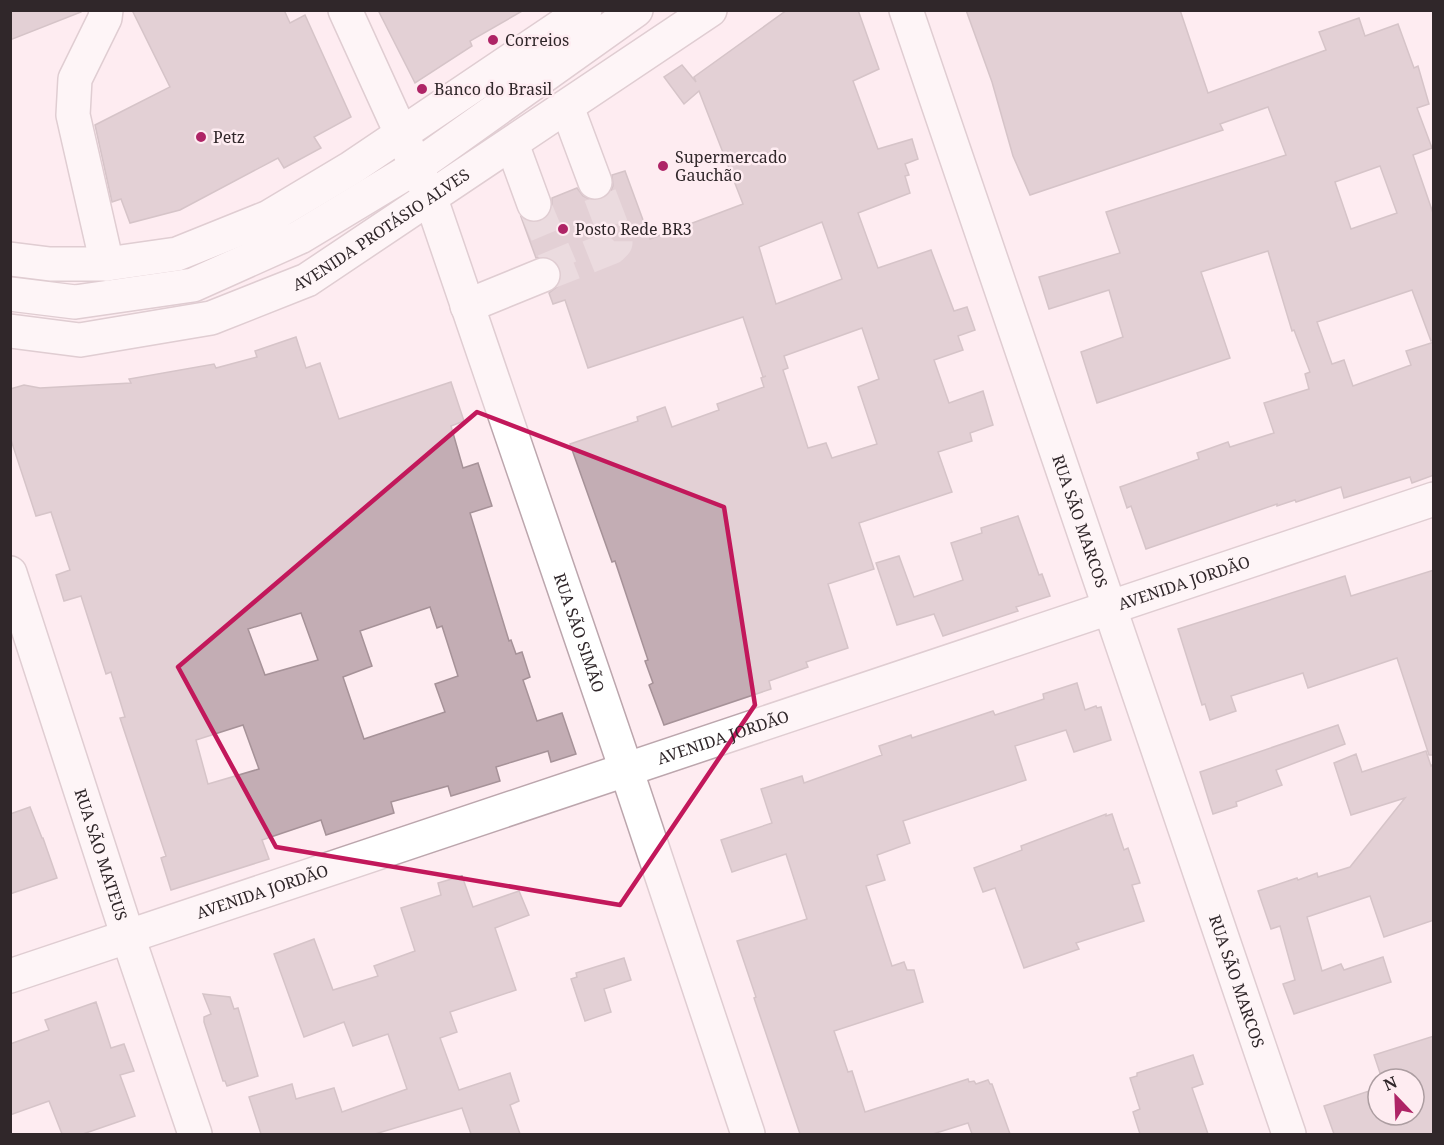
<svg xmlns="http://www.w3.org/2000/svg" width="1444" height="1145" viewBox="0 0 1444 1145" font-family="'Noto Serif',serif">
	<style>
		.building { fill: #c3adb4; stroke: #a69298; stroke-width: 1.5; fill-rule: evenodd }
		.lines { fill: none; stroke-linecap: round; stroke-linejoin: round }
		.minor-tunnel { stroke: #d5c5c9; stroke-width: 33; stroke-dasharray: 33 16; stroke-linecap: butt }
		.minor-casing { stroke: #bca6ad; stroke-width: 36 }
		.major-casing { stroke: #bca6ad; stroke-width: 36 }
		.minor { stroke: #fff; stroke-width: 33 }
		.major { stroke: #fff; stroke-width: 33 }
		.marked { fill: none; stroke: #c2185b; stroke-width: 4.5; stroke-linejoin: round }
		.poi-dot { fill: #ae2466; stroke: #feecf1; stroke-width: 2 }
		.labels { text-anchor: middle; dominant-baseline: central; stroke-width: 5; stroke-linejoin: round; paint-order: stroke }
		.poi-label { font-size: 16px; fill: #30272a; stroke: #feecf1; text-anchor: start }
		.street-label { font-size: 16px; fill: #30272a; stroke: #feecf1 }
	</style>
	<rect width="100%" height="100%" fill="#feecf1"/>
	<!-- building -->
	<g class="building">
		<polygon points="10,10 81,10 81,12 10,40"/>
		<polygon points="132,10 284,10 290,23 305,15 351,117 314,137 321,148 284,168 278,158 180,210 130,223 121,199 112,202 95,125 170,87"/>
		<polygon points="378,10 524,10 470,41 472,46 415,83"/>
		<path d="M787 10H858L879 69 853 81 878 149 912 139 918 159 905 164 909 175 905 176 910 193 858 213 878 268 931 250 954 311 967 307 975 330 958 336 963 350 934 360 949 403 983 391 993 425 970 433 972 441 938 452 952 492 859 523 874 569 828 584 848 648 806 662 808 667 769 681 771 689 664 725 649 685 653 683 645 661 648 660 615 561 612 562 570 444 638 421 637 417 665 407 672 427 719 410 717 404 764 387 761 378 766 376 763 377 743 317 588 368 565 300 553 304 549 293 558 286 562 277 560 267 555 261 546 257 536 258 521 217 530 222 541 221 548 216 552 208V198L577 188 583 196 591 200 602 199 610 193 613 186 612 175 625 171 650 239 743 204 699 91 684 104 664 77 682 65 696 82 694 77ZM822 222 842 279 776 304 759 247ZM862 328 879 379 858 387 877 444 832 458 826 443 808 448 783 370 788 368 784 356Z"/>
		<path d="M966 10H1180L1208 93 1326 50 1319 32 1359 18 1365 36 1398 24 1414 68 1418 66 1429 104 1417 108 1432 148 1413 155 1434 216V340L1431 341 1412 290 1317 322 1332 364 1344 360 1353 386 1411 365 1406 351 1434 342V475L1412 483 1410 477 1344 498 1341 487 1296 502 1295 500 1277 506V504L1146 549 1131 506 1127 508 1120 487 1199 459 1197 453 1228 442 1230 447 1274 433 1264 403 1309 389 1305 374 1310 372 1294 330 1292 331 1268 251 1201 272 1230 358 1097 403 1081 352 1123 337 1109 290 1049 309 1039 277 1120 253 1106 212 1286 155 1268 107 1220 124 1223 130 1030 195 1013 156 992 82ZM1380 166 1397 213 1351 229 1335 182Z"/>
		<path d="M296 337 306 368 320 363 339 419 451 382 464 421 451 426 463 468 478 463 492 506 470 513 509 641 511 640 516 654 522 652 530 677 523 680 537 721 562 713 576 754 551 762 548 751 496 767 500 781 451 796 448 786 391 802 394 813 326 835 321 820 262 840 269 859 171 890 161 858 166 856 120 718 125 717 111 672 106 674 81 596 64 601 56 575 70 570 51 512 36 516 10 437V389L24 385 40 388 131 383 129 379 214 364 216 368 257 357 255 351ZM430 607 437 628 442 626 458 676 435 684 445 712 364 739 343 677 372 666 360 631ZM301 613 318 660 265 675 248 629ZM243 725 259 769 208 784 196 740Z"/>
		<polygon points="1018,516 1039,575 1042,574 1050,596 1016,607 1018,611 943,636 934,614 897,625 876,563 899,556 914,597 963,580 951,543 982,533 981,528"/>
		<polygon points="1434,570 1434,755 1429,755 1397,658 1308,688 1303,673 1231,696 1236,711 1210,720 1205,704 1202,705 1178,629 1345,576 1351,596"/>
		<polygon points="1077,683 1085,710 1096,706 1097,708 1101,707 1111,740 1074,752 1066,730 1015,746 1026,780 903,821 910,843 877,855 885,880 866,886 892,966 904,962 907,970 914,970 923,1002 834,1031 848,1072 852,1071 865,1112 968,1079 969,1082 974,1081 976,1084 988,1080 990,1084 992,1084 1010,1134 972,1134 968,1123 933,1134 800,1134 754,998 756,997 737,941 807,919 786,854 732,872 721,840 772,823 761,789 802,776 804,783 882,755 879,746 911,735 912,738 993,711 995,715 1044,699 1043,694"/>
		<polygon points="1338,725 1345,744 1276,770 1282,785 1236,802 1237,806 1213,814 1200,772"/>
		<polygon points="1426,751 1431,766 1434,763 1434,920 1384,937 1370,896 1307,917 1322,971 1341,964 1344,970 1383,957 1391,982 1294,1014 1283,984 1295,980 1280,926 1271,929 1258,891 1297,878 1298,880 1317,873 1318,877 1350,867 1405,798 1351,815 1334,763 1356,754 1362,772"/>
		<polygon points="30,807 42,838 43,838 57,878 10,894 10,814"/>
		<polygon points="1106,814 1106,816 1112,814 1124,850 1128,848 1140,883 1132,885 1144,921 1076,943 1079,949 1024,968 995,888 983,892 974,868 1022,850 1021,846"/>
		<polygon points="462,876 473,907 519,891 529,915 495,928 516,990 450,1012 457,1032 440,1038 459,1090 510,1073 519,1101 510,1105 520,1134 471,1134 462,1108 375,1134 261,1134 249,1097 292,1084 296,1099 334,1088 342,1112 407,1089 388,1034 353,1046 344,1022 304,1037 274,954 314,939 333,990 378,976 374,966 415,951 401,908 441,895 438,883"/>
		<polygon points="624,958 631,980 604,989 611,1012 585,1021 571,979 577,977 576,973"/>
		<polygon points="203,994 230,997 234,1009 238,1008 258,1076 227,1086 225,1081 223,1081 204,1022 204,1017 211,1014"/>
		<polygon points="96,1002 111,1048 124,1044 134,1071 120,1075 135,1116 83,1134 62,1134 49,1101 10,1115 10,1044 49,1030 45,1020"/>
		<polygon points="1434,1036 1434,1134 1334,1134 1324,1106 1378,1088 1378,1115 1414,1115 1414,1079 1382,1079 1374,1055"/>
		<polygon points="1193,1055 1203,1084 1192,1088 1208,1134 1140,1134 1133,1112 1140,1109 1130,1078 1137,1076 1137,1073"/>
	</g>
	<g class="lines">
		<!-- minor-tunnel -->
		<g class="minor-tunnel">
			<polyline points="534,204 561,268"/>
			<polyline points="543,275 611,248 616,243 616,237 595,182"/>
		</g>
		<!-- minor casing -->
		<g class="minor-casing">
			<g id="minor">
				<polyline points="106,10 105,18 75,79 73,115 107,264"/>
				<path id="s1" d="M345 10 431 199 626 769 748 1134"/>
				<path id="s2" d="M906 10 1289 1134"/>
				<polyline points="567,107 595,182"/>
				<polyline points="512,144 534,204"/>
				<polyline points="10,294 75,302 193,285 300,237 416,167 636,10"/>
				<polyline points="467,306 543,275"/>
				<path id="s3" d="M10 976 1434 499"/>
			</g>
		</g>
		<!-- major casing -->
		<g class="major-casing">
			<g id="major">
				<polyline points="10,259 50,264 107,264 177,254 269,217 351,168 585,10"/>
				<path id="s4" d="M10 331 80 340 211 318 307 280 710 10"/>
				<path id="s5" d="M10 573 128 937 195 1134"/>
			</g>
		</g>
		<!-- minor -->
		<use href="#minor" class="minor"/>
		<!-- major -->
		<use href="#major" class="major"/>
	</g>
	<!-- marked area -->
	<path d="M0 0H1444V1145H0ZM477 412 724 507 755 705 620 905 276 847 178 667Z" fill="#feecf1" fill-opacity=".55" fill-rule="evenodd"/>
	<path class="marked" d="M477 412 724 507 755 705 620 905 276 847 178 667Z"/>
	<!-- markers -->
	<g class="poi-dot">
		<circle cx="493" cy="40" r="6"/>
		<circle cx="422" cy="89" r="6"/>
		<circle cx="201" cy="137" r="6"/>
		<circle cx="663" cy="166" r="6"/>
		<circle cx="563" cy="229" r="6"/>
	</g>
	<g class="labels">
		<!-- poi labels -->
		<g class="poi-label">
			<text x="505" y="40">Correios</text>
			<text x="434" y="89">Banco do Brasil</text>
			<text x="213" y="137">Petz</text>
			<text x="675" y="157">Supermercado<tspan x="675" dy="18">Gauchão</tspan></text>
			<text x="575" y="229">Posto Rede BR3</text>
		</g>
		<!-- street labels -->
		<g class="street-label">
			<text stroke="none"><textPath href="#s4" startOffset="396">AVENIDA PROTÁSIO ALVES</textPath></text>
			<text stroke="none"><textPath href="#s2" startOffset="540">RUA SÃO MARCOS</textPath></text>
			<text stroke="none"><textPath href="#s3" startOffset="1238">AVENIDA JORDÃO</textPath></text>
			<text stroke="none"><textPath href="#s1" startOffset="666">RUA SÃO SIMÃO</textPath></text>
			<text stroke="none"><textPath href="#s3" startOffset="752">AVENIDA JORDÃO</textPath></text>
			<text stroke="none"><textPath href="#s5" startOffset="296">RUA SÃO MATEUS</textPath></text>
			<text stroke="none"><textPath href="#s3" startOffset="266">AVENIDA JORDÃO</textPath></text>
			<text stroke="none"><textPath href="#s2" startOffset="1026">RUA SÃO MARCOS</textPath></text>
		</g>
	</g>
	<!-- border -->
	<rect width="1444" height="1145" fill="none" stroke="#30272a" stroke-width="24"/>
	<!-- north arrow -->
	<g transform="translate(1396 1097) rotate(337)"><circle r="28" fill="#feecf1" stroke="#ac9da1" stroke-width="1.5"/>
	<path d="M0-4.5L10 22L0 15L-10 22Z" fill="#ae2466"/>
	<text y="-9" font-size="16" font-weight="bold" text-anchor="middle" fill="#30272a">N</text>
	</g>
</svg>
